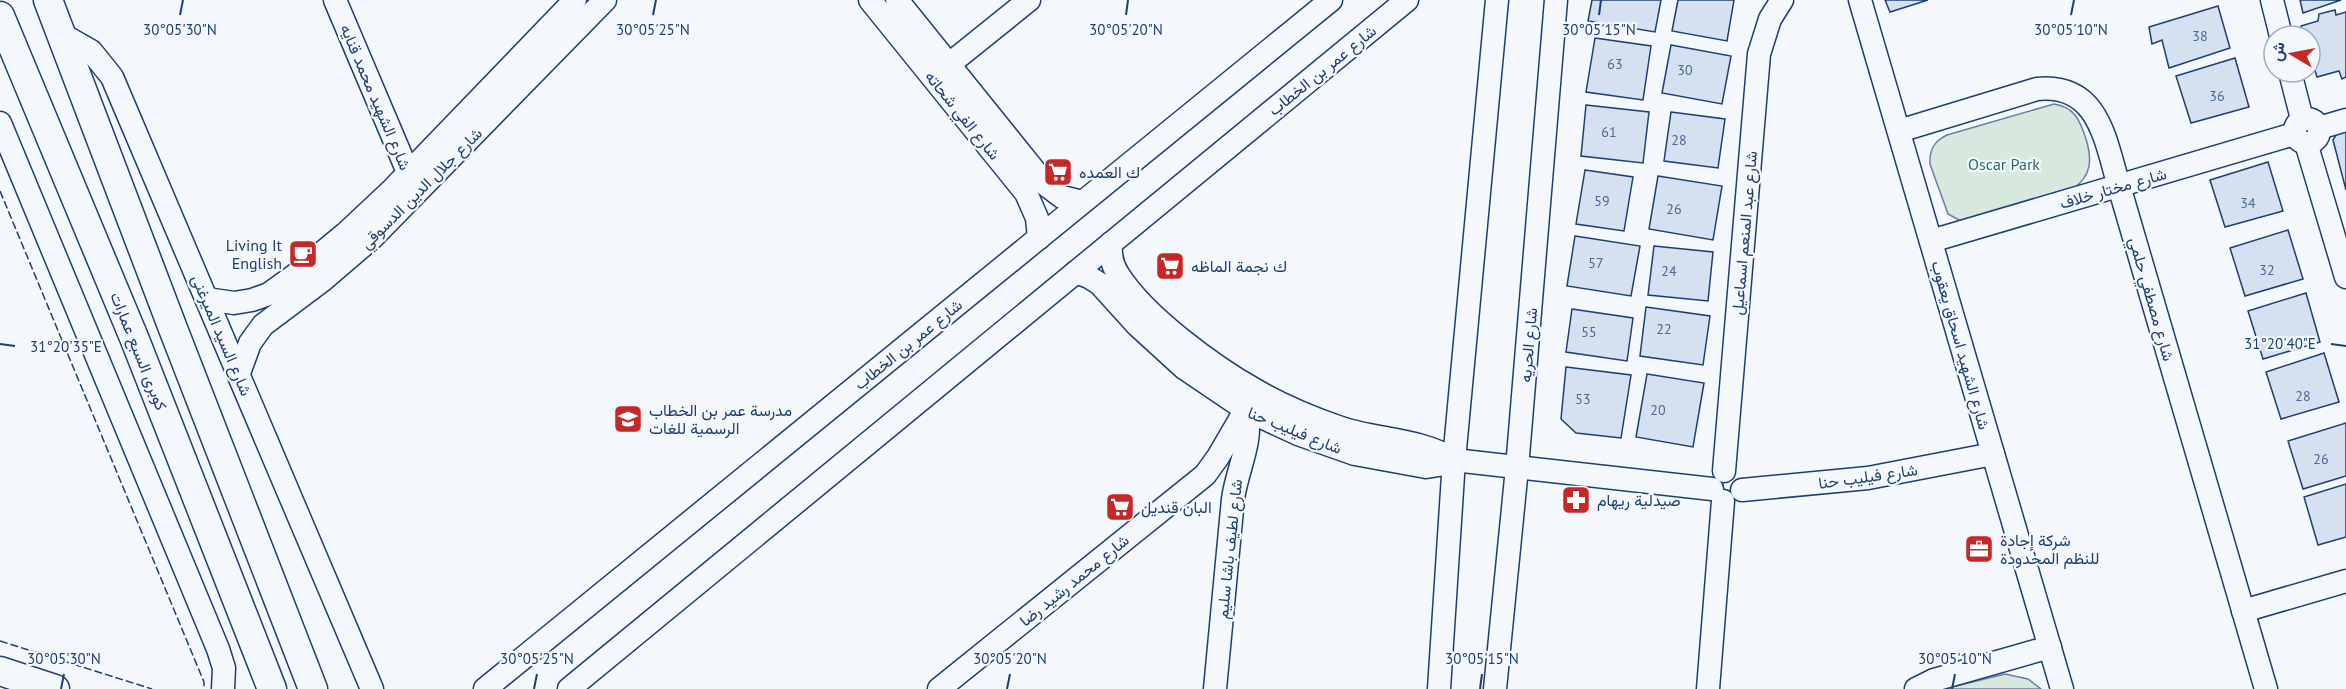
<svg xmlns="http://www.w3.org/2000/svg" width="2346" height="689" viewBox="0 0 2346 689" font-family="'PT Sans',Vazirmatn,sans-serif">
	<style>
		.green { fill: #d7e8df; stroke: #687fa3; stroke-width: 1.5 }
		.building { fill: #d5e0f0; stroke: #1d3f73; stroke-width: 1.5 }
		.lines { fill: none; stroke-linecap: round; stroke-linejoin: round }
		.minor-casing { stroke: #1d3f73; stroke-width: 25 }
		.major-casing { stroke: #1d3f73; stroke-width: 31 }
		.minor { stroke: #f4f7fb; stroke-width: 22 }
		.major { stroke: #f4f7fb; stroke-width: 28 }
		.fence { stroke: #1d3f73; stroke-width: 1.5; stroke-dasharray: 8 3; stroke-linecap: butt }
		.ticks { fill: none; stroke: #1d3f73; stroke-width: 2 }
		.labels { text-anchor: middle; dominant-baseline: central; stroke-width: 4.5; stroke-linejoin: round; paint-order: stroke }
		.number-label { font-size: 14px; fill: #4b6792 }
		.street-label { font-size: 16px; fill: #1d3f73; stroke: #f4f7fb }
		.park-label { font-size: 16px; fill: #2c6c60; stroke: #f4f7fb }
		.poi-label { font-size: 16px; fill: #1d3f73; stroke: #f4f7fb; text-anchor: start }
		.ticks-label { font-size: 15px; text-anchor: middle; fill: #1d3f73; stroke: #f4f7fb; stroke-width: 4.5; stroke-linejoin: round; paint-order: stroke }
	</style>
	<rect width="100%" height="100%" fill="#f4f7fb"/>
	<!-- green -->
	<g class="green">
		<path d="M2054 104C2074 107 2080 120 2086 139 2092 159 2092 175 2074 188L1966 221 1959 220 1948 214 1930 164C1929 150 1934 141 1947 135Z"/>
		<polygon points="2005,674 2028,679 2041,689 1944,689"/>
	</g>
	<!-- building -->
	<g class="building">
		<polygon points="1592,0 1661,0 1655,32 1588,21"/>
		<polygon points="1678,0 1734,0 1727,41 1672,31"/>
		<polygon points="1885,0 1928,0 1890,12"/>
		<polygon points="2300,0 2341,0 2303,13"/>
		<polygon points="2218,6 2230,48 2169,68 2162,40 2152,44 2149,27"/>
		<polygon points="2335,10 2336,15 2346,12 2346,77 2342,79 2339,71 2317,77 2310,54 2310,36 2304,36 2301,26 2318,21 2319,14"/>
		<polygon points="1595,38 1651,46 1643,100 1586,92"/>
		<polygon points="1671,45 1731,56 1722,104 1662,93"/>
		<polygon points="2235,58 2249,107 2191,123 2176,76"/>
		<polygon points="1586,105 1649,112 1643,163 1581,156"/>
		<polygon points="1671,112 1725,119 1718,168 1664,161"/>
		<polygon points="2346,127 2346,190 2333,140 2339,130"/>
		<polygon points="2268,162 2283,211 2225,227 2210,180"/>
		<polygon points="1585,170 1633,177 1624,231 1576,224"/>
		<polygon points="1658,176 1722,186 1713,240 1649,229"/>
		<polygon points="2288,230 2303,279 2245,296 2230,248"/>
		<polygon points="1575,236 1640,246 1631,296 1567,286"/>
		<polygon points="1654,246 1713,252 1708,301 1648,295"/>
		<polygon points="2306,293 2320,342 2263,359 2248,311"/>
		<polygon points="1646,307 1710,316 1703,365 1640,356"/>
		<polygon points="1572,309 1633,318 1627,361 1566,352"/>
		<polygon points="2324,353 2339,402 2281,419 2266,372"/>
		<polygon points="1566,367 1631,375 1621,438 1576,433 1561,419"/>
		<polygon points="1647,374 1704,383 1693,447 1636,437"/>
		<polygon points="2346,423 2346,476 2303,489 2288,441"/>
		<polygon points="2346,484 2346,537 2318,545 2304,497"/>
	</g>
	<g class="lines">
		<!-- minor casing -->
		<g class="minor-casing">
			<g id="minor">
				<polyline points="335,0 413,184"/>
				<polyline points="870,0 1026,193 1037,218 1039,238"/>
				<polyline points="897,0 1046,185 1062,197 1082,202"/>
				<polyline points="1860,0 2062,689"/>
				<polyline points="2272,0 2281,36"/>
				<polyline points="63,35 91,51 112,77 372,689"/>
				<polyline points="2290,72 2302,119"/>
				<polyline points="937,74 1029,0"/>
				<circle cx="2307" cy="131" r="12"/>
				<polyline points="0,123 218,649 224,668 223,689"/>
				<polyline points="2319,128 2346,120"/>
				<path d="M1899 131 2037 89C2099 83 2105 140 2119 186L2266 689"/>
				<polyline points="2306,143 2346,277"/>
				<polyline points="1931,241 2294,134"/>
				<path d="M1111 243C1110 254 1112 265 1118 274 1144 316 1214 367 1257 391 1283 406 1312 418 1341 428 1377 440 1422 439 1454 460L1712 489"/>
				<polyline points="1076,272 1089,277 1100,284 1138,326 1184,368 1246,410 1298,434 1355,454 1426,467 1445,464 1454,460"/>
				<polyline points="207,299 234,303 252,300 269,294 294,276 345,234 393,189 575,0"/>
				<polyline points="239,373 250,343 263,325 323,280 372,238 605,0"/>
				<polyline points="1724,471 1759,54 1770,19 1782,0"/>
				<polyline points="1742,490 1868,478 1993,454"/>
				<polyline points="2243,611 2346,581"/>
				<polyline points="485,689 1331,0"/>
				<polyline points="569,689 1407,0"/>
				<polyline points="939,689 1205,475 1218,457 1253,397"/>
				<path d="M1215 689 1233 499C1237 469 1254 440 1246 410"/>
				<polyline points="1439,689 1454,460 1497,0"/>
				<polyline points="1495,689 1517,468 1556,0"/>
				<polyline points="1708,689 1723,501"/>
				<polyline points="1916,689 1934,680 2050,647"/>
			</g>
		</g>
		<!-- major casing -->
		<g class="major-casing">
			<g id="major">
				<polyline points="48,0 172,326 313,689"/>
				<polyline points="0,16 135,340 272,689"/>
				<polyline points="0,671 55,689"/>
			</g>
		</g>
		<!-- minor -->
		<use href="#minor" class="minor"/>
		<!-- major -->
		<use href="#major" class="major"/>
		<!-- fence -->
		<g class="fence">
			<polyline points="0,191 204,682 204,689"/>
			<polyline points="0,641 152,689"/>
		</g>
	</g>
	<!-- ticks -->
	<path class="ticks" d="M180 15 183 0M653 15 656 0M1126 15 1128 0M1599 15 1601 0M2071 15 2074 0M0 344 15 346M2331 344 2346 346M61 689 64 674M534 689 537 674M1007 689 1010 674M1480 689 1482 674M1952 689 1955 674"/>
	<!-- icons -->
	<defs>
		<g id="supermarket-square" transform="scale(1.5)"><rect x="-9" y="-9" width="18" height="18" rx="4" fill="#c62828" stroke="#f4f7fb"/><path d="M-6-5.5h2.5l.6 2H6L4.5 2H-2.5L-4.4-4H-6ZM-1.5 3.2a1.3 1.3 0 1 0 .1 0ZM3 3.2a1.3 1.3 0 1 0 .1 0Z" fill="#fff"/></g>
		<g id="cafe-square" transform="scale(1.5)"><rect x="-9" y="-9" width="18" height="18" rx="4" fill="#c62828" stroke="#f4f7fb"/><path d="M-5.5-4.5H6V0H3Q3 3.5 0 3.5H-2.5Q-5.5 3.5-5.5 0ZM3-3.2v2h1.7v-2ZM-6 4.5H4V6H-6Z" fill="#fff"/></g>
		<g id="school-square" transform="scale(1.5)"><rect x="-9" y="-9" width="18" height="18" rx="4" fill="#c62828" stroke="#f4f7fb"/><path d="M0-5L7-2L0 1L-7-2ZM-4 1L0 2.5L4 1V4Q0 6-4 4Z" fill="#fff"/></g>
		<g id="pharmacy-square" transform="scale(1.5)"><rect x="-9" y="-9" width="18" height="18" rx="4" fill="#c62828" stroke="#f4f7fb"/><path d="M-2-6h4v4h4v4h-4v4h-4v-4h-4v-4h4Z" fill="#fff"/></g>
		<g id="office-square" transform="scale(1.5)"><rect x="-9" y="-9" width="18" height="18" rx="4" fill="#c62828" stroke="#f4f7fb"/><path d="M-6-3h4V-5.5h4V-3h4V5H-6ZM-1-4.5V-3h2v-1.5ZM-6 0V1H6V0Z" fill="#fff"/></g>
	</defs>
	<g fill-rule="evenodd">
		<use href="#supermarket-square" x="1058" y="172"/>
		<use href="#cafe-square" x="303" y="254"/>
		<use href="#supermarket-square" x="1170" y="266"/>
		<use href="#school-square" x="628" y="419"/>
		<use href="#pharmacy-square" x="1576" y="500"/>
		<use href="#supermarket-square" x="1120" y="507"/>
		<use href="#office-square" x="1979" y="549"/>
	</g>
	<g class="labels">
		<!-- number labels -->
		<g class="number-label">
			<text x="2200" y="36">38</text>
			<text x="1615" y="64">63</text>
			<text x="1685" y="70">30</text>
			<text x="2217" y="96">36</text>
			<text x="1609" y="132">61</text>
			<text x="1679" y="140">28</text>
			<text x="1602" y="201">59</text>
			<text x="2248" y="203">34</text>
			<text x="1674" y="209">26</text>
			<text x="1596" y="263">57</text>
			<text x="2267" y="270">32</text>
			<text x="1669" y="271">24</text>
			<text x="1664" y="329">22</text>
			<text x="1589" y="332">55</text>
			<text x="2303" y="396">28</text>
			<text x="1583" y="399">53</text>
			<text x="1658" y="410">20</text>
			<text x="2321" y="459">26</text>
		</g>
		<!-- street labels -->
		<g class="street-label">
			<text transform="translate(1322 70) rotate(-39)">شارع عمر بن الخطاب</text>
			<text transform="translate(376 97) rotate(67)">شارع الشهيد محمد قنايه</text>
			<text transform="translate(963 115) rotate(51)">شارع الفي شحاته</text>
			<text transform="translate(421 188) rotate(-45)">شارع جلال الدين الدسوقي</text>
			<text transform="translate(2113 188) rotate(-16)">شارع مختار خلاف</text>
			<text transform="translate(1744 233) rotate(-85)">شارع عبد المنعم اسماعيل</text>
			<text transform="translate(2152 299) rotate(74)">شارع مصطفي حلمي</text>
			<text transform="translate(222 335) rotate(67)">شارع السيد الميرغنى</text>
			<text transform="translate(908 344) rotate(-39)">شارع عمر بن الخطاب</text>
			<text transform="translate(1528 345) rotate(-85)">شارع الحريه</text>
			<text transform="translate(1961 345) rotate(74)">شارع الشهيد اسحاق يعقوب</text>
			<text transform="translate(139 351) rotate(68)">كوبرى السبع عمارات</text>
			<text transform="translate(1295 430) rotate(22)">شارع فيليب حنا</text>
			<text transform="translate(1868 476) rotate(-8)">شارع فيليب حنا</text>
			<text transform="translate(1229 549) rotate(-84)">شارع لطيف باشا سليم</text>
			<text transform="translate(1074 580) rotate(-39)">شارع محمد رشيد رضا</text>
		</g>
		<!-- park labels -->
		<g class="park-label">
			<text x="2004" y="164">Oscar Park</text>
		</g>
		<!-- poi labels -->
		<g class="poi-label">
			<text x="1079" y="172">ك العمده</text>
			<text x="282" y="245" text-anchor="end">Living It<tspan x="282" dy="18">English</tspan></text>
			<text x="1191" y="266">ك نجمة الماظه</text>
			<text x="649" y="410">مدرسة عمر بن الخطاب<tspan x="649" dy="18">الرسمية للغات</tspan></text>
			<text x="1597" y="500">صيدلية ريهام</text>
			<text x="1141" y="507">البان قنديل</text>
			<text x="2000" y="540">شركة إجادة<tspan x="2000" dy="18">للنظم المحدودة</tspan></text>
		</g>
	</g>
	<g class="ticks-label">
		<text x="180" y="35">30°05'30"N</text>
		<text x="653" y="35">30°05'25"N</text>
		<text x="1126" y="35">30°05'20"N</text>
		<text x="1599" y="35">30°05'15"N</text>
		<text x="2071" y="35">30°05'10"N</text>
		<text x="2280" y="349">31°20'40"E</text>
		<text x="66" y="352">31°20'35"E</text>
		<text x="64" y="664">30°05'30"N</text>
		<text x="537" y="664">30°05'25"N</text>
		<text x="1010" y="664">30°05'20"N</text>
		<text x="1482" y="664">30°05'15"N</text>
		<text x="1955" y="664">30°05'10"N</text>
	</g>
	<!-- north arrow -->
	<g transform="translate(2292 54) rotate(280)"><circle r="28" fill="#f4f7fb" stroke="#9eadc5" stroke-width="1.5"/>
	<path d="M0-4.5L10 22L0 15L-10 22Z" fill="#c62828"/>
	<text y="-9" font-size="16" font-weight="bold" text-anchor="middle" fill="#1d3f73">ش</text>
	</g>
</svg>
